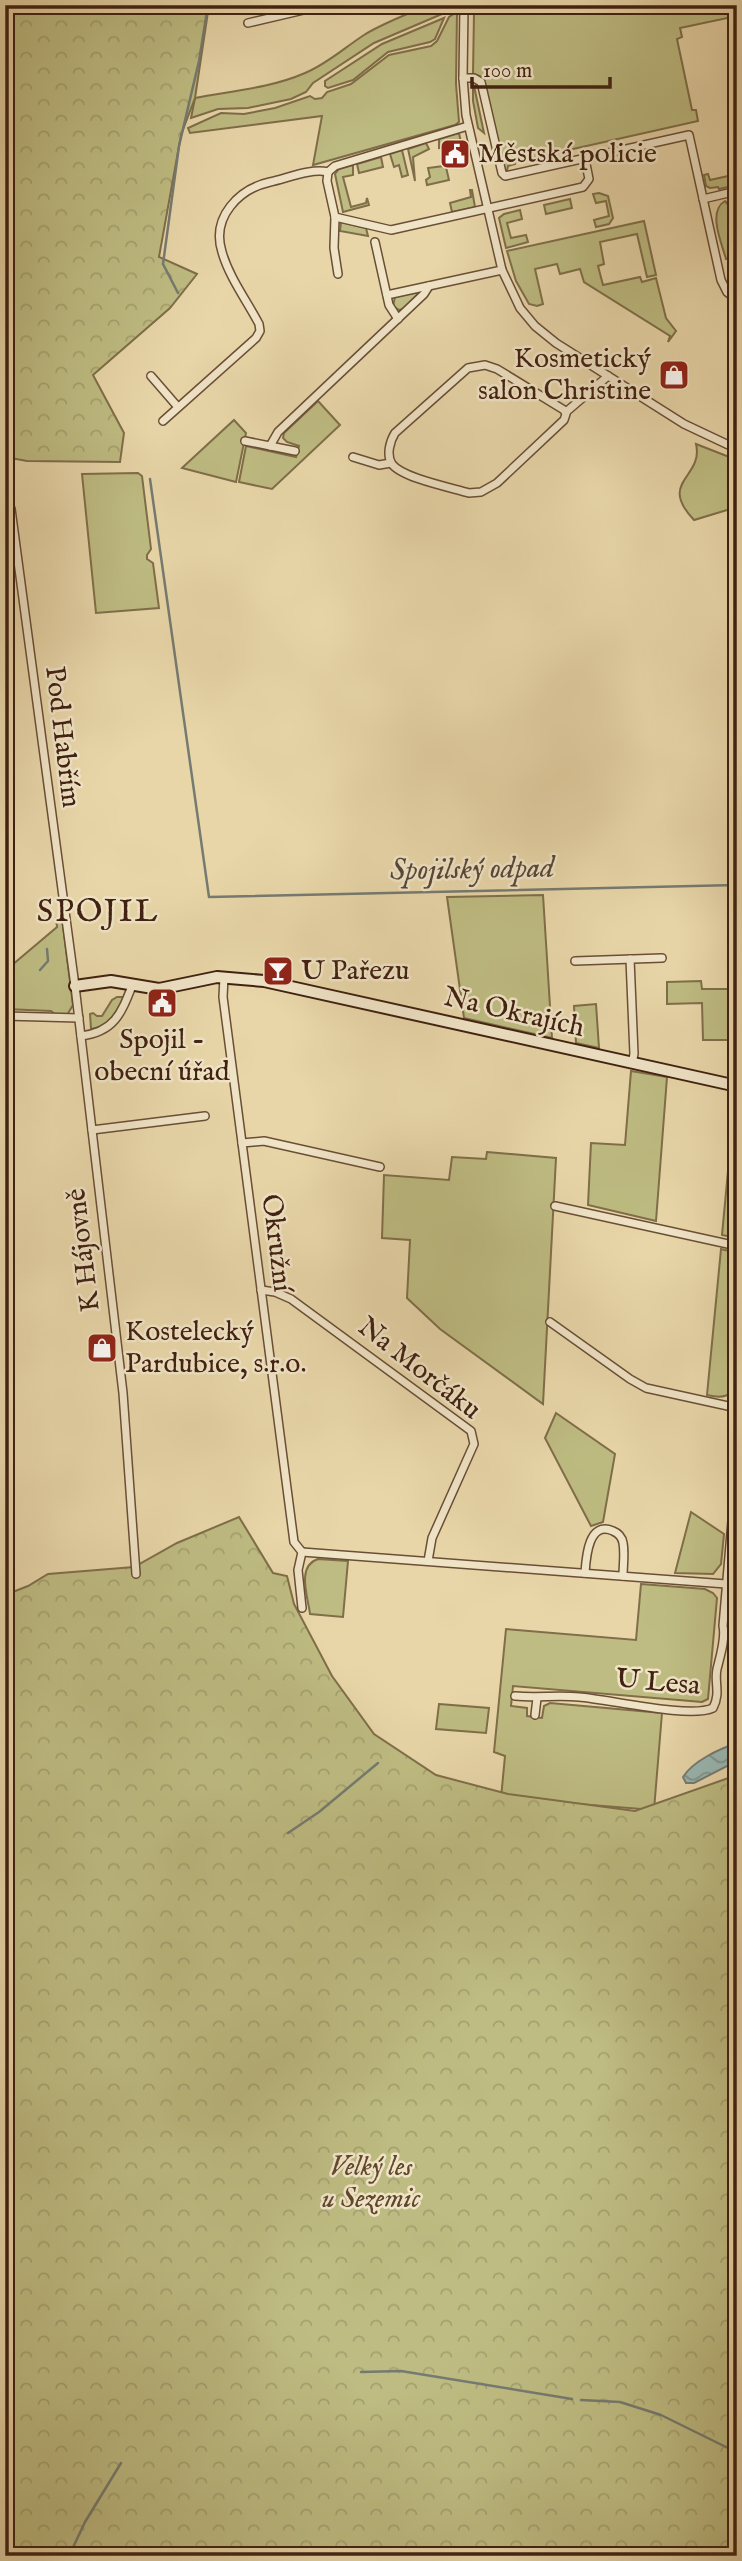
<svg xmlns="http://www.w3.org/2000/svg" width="742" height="2561" viewBox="0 0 742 2561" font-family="'IM FELL English',serif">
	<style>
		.green { fill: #bebc82; stroke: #7f6e49; stroke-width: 2 }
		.forest { fill: url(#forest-crowns); stroke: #7f6e49; stroke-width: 2 }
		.water { fill: url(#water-waves); stroke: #757b71; stroke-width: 2 }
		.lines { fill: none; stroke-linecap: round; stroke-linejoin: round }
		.stream { stroke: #757b71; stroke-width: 2.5 }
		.street-casing { stroke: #6a4e36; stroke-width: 10 }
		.secondary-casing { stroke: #402010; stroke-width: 14 }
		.street { stroke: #f0e4c7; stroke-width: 7 }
		.secondary { stroke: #f0e4c7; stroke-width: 10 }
		.labels { text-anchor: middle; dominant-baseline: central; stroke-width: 5; stroke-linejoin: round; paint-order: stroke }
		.poi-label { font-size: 28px; fill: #402010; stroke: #f0e4c7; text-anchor: start }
		.street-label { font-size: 28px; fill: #402010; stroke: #f0e4c7 }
		.park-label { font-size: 28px; font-style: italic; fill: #60472c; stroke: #f0e4c7 }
		.water-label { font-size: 30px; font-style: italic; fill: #564638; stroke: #f0e4c7 }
		.quarter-label { font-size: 32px; letter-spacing: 2px; fill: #402010; stroke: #f0e4c7 }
	</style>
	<defs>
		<pattern id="forest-crowns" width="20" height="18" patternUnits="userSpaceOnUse" patternTransform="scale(1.75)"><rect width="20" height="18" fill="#bebc82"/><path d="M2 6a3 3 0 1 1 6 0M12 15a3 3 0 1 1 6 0" fill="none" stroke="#a4a16f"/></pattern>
		<pattern id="water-waves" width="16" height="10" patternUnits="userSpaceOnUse" patternTransform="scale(1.75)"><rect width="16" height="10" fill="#99b7b1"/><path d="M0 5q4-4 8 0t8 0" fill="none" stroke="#7e948f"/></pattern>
	</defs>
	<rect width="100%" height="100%" fill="#e8d6a9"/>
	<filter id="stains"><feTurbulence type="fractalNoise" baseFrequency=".00286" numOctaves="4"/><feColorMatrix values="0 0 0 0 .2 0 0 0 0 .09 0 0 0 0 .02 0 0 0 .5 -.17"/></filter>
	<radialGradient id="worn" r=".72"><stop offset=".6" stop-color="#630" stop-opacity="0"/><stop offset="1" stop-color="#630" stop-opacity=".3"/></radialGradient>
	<!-- green -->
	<g class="green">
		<path d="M427 5H456V8L374 43 313 83 306 92 291 99 248 108 218 109 191 118 195 98C231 91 271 88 305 73 327 64 344 48 364 35 383 23 407 15 427 5Z"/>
		<path d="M575 5H737V16L680 28 682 37 677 39 692 110H696L698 121 515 162V164L508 166 507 171 505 170 484 82 480 76 473 74 474 13C499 1 546 10 575 5Z"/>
		<polygon points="457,12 456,84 459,122 455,125 313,165 322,116 190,133 188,128 221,113 244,114 275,108 310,96 315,99 322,98 327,92 351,84 389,55 431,46 437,41 449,17"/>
		<polygon points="444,18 435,39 430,42 388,52 353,80 328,88 325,86 325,81 382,44"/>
		<polygon points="473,80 479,84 474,86 484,133 478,128 473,101"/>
		<polygon points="459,133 463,152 461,153 459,145 439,148 439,139"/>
		<polygon points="426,143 429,149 413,157 415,181 408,149"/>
		<polygon points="402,150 408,175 402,177 399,165 394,167 390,154"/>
		<polygon points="381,157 383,167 359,173 357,164"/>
		<polygon points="443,163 445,163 449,180 427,185 426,180 430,177 428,168 443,166"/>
		<polygon points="353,165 353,175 343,177 351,207 366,203 367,198 369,205 343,212 335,174 339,169"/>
		<polygon points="708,174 710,180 737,174 737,185 719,189 718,187 710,188 706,186 704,175"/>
		<polygon points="470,190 472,190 475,207 452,212 450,203 471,197"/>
		<polygon points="599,193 608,196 613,218 609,224 596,227 594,220 609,216 606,201 596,203 593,194"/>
		<polygon points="570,199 572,208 546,214 544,205"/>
		<path d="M725 201 730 207 737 205V257L726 259C722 244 707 211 725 201Z"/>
		<polygon points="520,210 522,219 507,223 511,238 526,235 528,242 506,248 499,218 504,214"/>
		<polygon points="644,221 656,275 647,277 637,234 600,242 604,264 598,266 603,285 640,277 642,282 656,278 666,318 676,331 668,342 670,336 584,282 580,269 560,274 557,264 535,269 543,304 537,306 529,304 516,281 507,251"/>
		<polygon points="341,222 366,228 368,236 340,231"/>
		<polygon points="421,291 403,309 399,310 393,306 395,297"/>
		<polygon points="318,401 340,425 272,489 239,482 246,446 296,457 299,446 287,442 283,438 284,433"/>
		<polygon points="234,420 246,433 236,482 182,468"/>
		<path d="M696 444 737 460V507L694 520C657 481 704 478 696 444Z"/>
		<polygon points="138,473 142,476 151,549 147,555 147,559 153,563 159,608 96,613 82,474"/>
		<polygon points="543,895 552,1038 464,1018 447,897"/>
		<polygon points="56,918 62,918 73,1005 67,1015 56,1015 51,1011 5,1009 5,971 57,927"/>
		<polygon points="701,981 702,989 728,989 729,1040 703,1040 702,1003 667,1004 667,982"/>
		<path d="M117 997H124C117 1012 109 1027 91 1029L90 1014 93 1013 97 1016H102L112 1000Z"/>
		<polygon points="596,1004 599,1048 576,1043 574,1006"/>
		<polygon points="631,1071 667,1077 656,1221 588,1205 591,1143 625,1145"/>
		<polygon points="487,1152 556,1158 543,1404 440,1329 407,1298 410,1240 382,1238 384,1175 449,1180 452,1157 486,1159"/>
		<polygon points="728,1171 737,1172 737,1238 722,1235"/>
		<path d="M721 1249 737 1253V1381C732 1397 723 1399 707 1395Z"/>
		<polygon points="556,1413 615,1454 603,1522 591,1526 545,1438"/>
		<polygon points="691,1512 724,1534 721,1564 713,1574 675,1573"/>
		<path d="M318 1559 348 1561 343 1617 310 1614C308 1597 296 1566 318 1559Z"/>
		<polygon points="641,1584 705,1589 713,1593 717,1598 708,1699 702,1702 513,1686 511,1706 527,1708 527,1716 542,1718 544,1706 550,1703 662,1713 654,1810 501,1798 505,1756 494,1752 506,1629 636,1640"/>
		<polygon points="439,1704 489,1708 486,1733 436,1729"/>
	</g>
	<!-- forest -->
	<g class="forest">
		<polygon points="5,5 209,5 195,98 181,135 159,257 197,274 170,308 93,375 124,433 120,462 27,461 5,457"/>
		<polygon points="239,1517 273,1573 287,1576 294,1604 332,1676 374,1734 436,1775 508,1794 635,1811 737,1775 737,2556 5,2556 5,1595 28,1586 48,1574 134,1567 177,1543"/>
	</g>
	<!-- water -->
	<path class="water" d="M737 1743V1761L694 1783H686L683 1777C693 1761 719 1749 737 1743Z"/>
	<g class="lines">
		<!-- stream -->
		<g class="stream">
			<polyline points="178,293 163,264 179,146 199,61 208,5"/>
			<polyline points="150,479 209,897 737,885"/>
			<polyline points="40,970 48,961 47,949"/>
			<polyline points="288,1833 319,1812 378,1763"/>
			<polyline points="361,2372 401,2371 572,2399"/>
			<polyline points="581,2400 620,2402 661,2415 730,2449"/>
			<polyline points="69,2556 85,2522 121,2463"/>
		</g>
		<!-- street casing -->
		<g class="street-casing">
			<g id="street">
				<polyline points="464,5 463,78 466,115 502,270 520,308 535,326 556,343 684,424 737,449"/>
				<polyline points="248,23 325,5"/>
				<polyline points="463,78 474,78 481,82 502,173 505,176 689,135 721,280 727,292 737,300"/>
				<polyline points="328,172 335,166 468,126"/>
				<polyline points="328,172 327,181 335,217 334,248 338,274"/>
				<polyline points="703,199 737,191"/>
				<polyline points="335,217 391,230 583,187 589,179 585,159"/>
				<polyline points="375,242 389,305 398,319"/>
				<polyline points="387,295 502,270"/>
				<path d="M485 365 497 369 564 410 566 414 564 420 497 483 481 492 469 493C453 488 402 478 392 464 386 455 390 441 395 433L468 368Z"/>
				<polyline points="151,376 177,406"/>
				<polyline points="566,412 608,376"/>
				<path d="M163 421 256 338 260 331 259 324C247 301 229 277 222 252 211 217 239 189 270 182 288 178 311 168 328 172"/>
				<polyline points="245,441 295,451"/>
				<polyline points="270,446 278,432 424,294 429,286"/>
				<polyline points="353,457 379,465 391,463"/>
				<polyline points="5,494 11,509 75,986 123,1393 136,1574"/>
				<polyline points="732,943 732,1085"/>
				<polyline points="630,959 634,1054 632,1063"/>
				<polyline points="575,961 662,958"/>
				<polyline points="224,977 223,997 294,1542 302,1552 298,1570 302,1608"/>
				<polyline points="5,1016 79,1018"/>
				<path d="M81 1036C114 1032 121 1014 132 986"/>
				<polyline points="92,1130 205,1116"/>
				<polyline points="242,1143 264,1141 380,1167"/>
				<polyline points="555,1206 737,1246"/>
				<polyline points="261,1290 275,1292 291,1299 471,1431 474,1444 432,1538 428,1561"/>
				<polyline points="550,1322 630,1379 646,1388 737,1408"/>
				<polyline points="302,1552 726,1584"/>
				<path d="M585 1573C586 1559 588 1520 613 1531 618 1533 622 1537 623 1543 625 1553 623 1566 623 1576"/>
				<path d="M515 1696C537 1698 557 1695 579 1697 608 1699 690 1719 713 1708 721 1693 714 1682 717 1669 720 1657 726 1638 723 1626L737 1463"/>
				<polyline points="535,1715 537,1698"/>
			</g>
		</g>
		<!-- secondary casing -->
		<g class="secondary-casing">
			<polyline id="secondary" points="75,986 111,981 159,989 217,977 264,981 737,1086"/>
		</g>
		<!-- street -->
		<use href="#street" class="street"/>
		<!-- secondary -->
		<use href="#secondary" class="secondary"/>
	</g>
	<!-- icons -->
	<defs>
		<g id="civic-square" transform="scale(1.575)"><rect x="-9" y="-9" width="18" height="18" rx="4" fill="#8f2418" stroke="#f0e4c7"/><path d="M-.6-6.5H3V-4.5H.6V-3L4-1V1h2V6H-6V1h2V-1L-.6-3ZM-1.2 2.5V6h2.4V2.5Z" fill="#fff"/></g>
		<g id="shop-square" transform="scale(1.575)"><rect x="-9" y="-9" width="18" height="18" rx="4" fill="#8f2418" stroke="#f0e4c7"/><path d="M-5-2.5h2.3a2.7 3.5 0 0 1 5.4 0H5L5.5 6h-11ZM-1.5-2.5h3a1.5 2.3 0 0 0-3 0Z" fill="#fff"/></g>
		<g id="bar-square" transform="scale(1.575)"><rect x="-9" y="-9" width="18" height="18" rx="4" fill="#8f2418" stroke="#f0e4c7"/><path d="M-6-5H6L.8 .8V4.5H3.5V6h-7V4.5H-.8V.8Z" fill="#fff"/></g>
	</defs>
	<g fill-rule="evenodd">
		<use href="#civic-square" x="455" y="154"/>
		<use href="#shop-square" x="674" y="375"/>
		<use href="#bar-square" x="278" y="971"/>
		<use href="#civic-square" x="162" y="1003"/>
		<use href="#shop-square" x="102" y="1348"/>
	</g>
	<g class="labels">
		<!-- poi labels -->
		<g class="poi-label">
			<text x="478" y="154">Městská policie</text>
			<text x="651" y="359" text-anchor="end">Kosmetický<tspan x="651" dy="32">salon Christine</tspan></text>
			<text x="301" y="971">U Pařezu</text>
			<text x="162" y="1040" text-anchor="middle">Spojil -<tspan x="162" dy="32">obecní úřad</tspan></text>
			<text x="125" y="1332">Kostelecký<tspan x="125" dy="32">Pardubice, s.r.o.</tspan></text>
		</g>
		<!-- street labels -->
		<g class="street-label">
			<text transform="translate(62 737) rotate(83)">Pod Habřím</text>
			<text transform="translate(514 1013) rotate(13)">Na Okrajích</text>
			<text transform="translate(276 1243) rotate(83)">Okružní</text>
			<text transform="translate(84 1250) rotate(-97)">K Hájovně</text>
			<text transform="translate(419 1369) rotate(38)">Na Morčáku</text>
			<text transform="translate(658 1683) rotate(5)">U Lesa</text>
		</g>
		<!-- park labels -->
		<g class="park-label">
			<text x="371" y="2167">Velký les<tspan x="371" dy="32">u Sezemic</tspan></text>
		</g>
		<!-- water labels -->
		<g class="water-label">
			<text transform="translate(472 870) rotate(-1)">Spojilský odpad</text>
		</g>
		<!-- quarter labels -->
		<g class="quarter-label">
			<text x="98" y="912">SPOJIL</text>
		</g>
	</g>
	<!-- margin -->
	<rect width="742" height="2561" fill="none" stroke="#e8d6a9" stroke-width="28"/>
	<rect x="7" y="7" width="728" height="2547" fill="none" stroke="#402010" stroke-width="3.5"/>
	<rect x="14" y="14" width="714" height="2533" fill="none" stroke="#402010" stroke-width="2"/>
	<!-- scale -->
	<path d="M472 77v10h138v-10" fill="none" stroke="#402010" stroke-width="3.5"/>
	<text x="483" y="77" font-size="21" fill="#402010" stroke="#f0e4c7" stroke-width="5" paint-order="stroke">100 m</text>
	<rect width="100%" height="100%" filter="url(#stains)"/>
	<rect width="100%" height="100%" fill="url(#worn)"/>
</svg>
